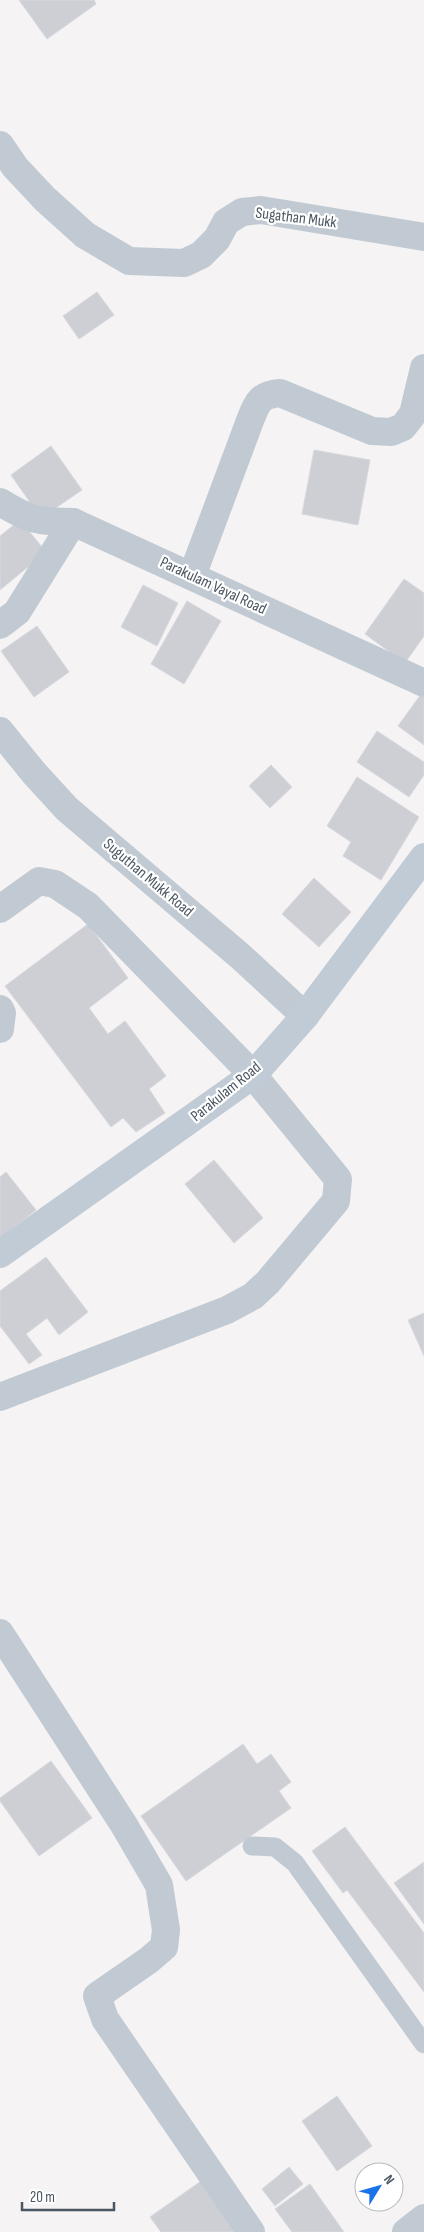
<svg xmlns="http://www.w3.org/2000/svg" width="424" height="2232" viewBox="0 0 424 2232" font-family="'Sofia Sans Condensed',sans-serif">
	<style>
		.building { fill: #cdcfd5; stroke: #d7d9de }
		.lines { fill: none; stroke-linecap: round; stroke-linejoin: round }
		.lane { stroke: #c1cad2; stroke-width: 19 }
		.street { stroke: #c1cad2; stroke-width: 28 }
		.secondary { stroke: #c1cbd6; stroke-width: 28 }
		.labels { text-anchor: middle; dominant-baseline: central; stroke-width: 4.5; stroke-linejoin: round; paint-order: stroke }
		.street-label { font-size: 16px; fill: #4a5661; stroke: #fff }
	</style>
	<rect width="100%" height="100%" fill="#f5f3f3"/>
	<!-- building -->
	<g class="building">
		<polygon points="19,0 94,0 96,4 47,39"/>
		<polygon points="97,292 114,315 79,339 63,316"/>
		<polygon points="51,446 82,490 41,518 11,475"/>
		<polygon points="314,450 370,460 358,525 302,514"/>
		<polygon points="20,520 46,552 0,590 0,536"/>
		<polygon points="404,579 424,593 424,636 405,663 365,634"/>
		<polygon points="143,585 178,603 157,646 121,627"/>
		<polygon points="187,601 221,621 184,684 151,664"/>
		<polygon points="37,626 69,672 34,697 1,651"/>
		<polygon points="424,690 424,745 398,726"/>
		<polygon points="377,731 424,762 424,775 409,797 357,762"/>
		<polygon points="271,765 292,787 270,808 249,786"/>
		<polygon points="357,777 419,817 381,880 343,856 351,842 327,826"/>
		<polygon points="314,878 351,912 319,947 282,914"/>
		<polygon points="88,924 128,978 89,1008 108,1034 125,1021 166,1076 149,1089 165,1113 136,1132 123,1118 111,1127 5,986"/>
		<polygon points="214,1160 263,1218 234,1243 185,1184"/>
		<polygon points="6,1172 36,1210 0,1238 0,1177"/>
		<polygon points="46,1257 88,1312 59,1335 47,1318 26,1334 42,1355 29,1364 0,1326 0,1291"/>
		<polygon points="424,1313 424,1356 408,1320"/>
		<polygon points="243,1744 257,1764 271,1754 291,1782 279,1791 291,1808 186,1881 141,1816"/>
		<polygon points="51,1761 92,1818 39,1856 0,1801 0,1798"/>
		<polygon points="345,1827 424,1933 424,1992 347,1890 343,1893 312,1851"/>
		<polygon points="424,1862 424,1924 394,1883"/>
		<polygon points="337,2096 372,2146 337,2171 302,2121"/>
		<polygon points="289,2167 303,2184 275,2206 262,2189"/>
		<polygon points="204,2179 239,2228 233,2232 161,2232 150,2217"/>
		<polygon points="310,2184 344,2232 292,2232 275,2209"/>
	</g>
	<g class="lines">
		<!-- lane -->
		<polyline class="lane" points="252,1846 275,1847 295,1863 424,2044"/>
		<!-- street -->
		<g class="street">
			<polyline points="0,145 15,167 45,199 85,235 129,261 184,263 201,255 217,239 226,222 242,212 261,210 424,237"/>
			<path d="M0 502C29 520 39 522 73 522L424 683"/>
			<path d="M192 576 251 418C258 401 260 395 280 393L372 431 391 432 403 427 413 414 424 368"/>
			<polyline points="0,625 17,612 73,522"/>
			<polyline points="0,731 34,773 67,809 240,956 305,1016"/>
			<polyline points="0,909 39,881 55,884 88,906 253,1075 338,1179 336,1201 268,1282 253,1296 227,1310 0,1397"/>
			<polyline points="0,1009 2,1013 0,1029"/>
			<polyline points="0,1633 124,1825 159,1885 166,1930 164,1947 149,1960 97,1996 105,2019 251,2232"/>
			<polyline points="406,2232 424,2218"/>
		</g>
		<!-- secondary -->
		<polyline class="secondary" points="0,1254 253,1075 305,1016 424,857"/>
	</g>
	<g class="labels">
		<!-- street labels -->
		<g class="street-label">
			<text transform="translate(296 218) rotate(7)">Sugathan Mukk</text>
			<text transform="translate(213 586) rotate(25)">Parakulam Vayal Road</text>
			<text transform="translate(148 878) rotate(40)">Suguthan Mukk Road</text>
			<text transform="translate(226 1092) rotate(-39)">Parakulam Road</text>
		</g>
	</g>
	<!-- north arrow -->
	<g transform="translate(379 2187) rotate(53)"><circle r="24" fill="#ffffff" stroke="#b7bbc0"/>
	<path d="M0-4L9 19L0 12L-9 19Z" fill="#1a73e8"/>
	<text y="-8" font-size="14" font-weight="bold" text-anchor="middle" fill="#4a5661">N</text>
	</g>
	<!-- scale -->
	<path d="M22 2202v8h92v-8" fill="none" stroke="#4a5661" stroke-width="2.5"/>
	<text x="30" y="2202" font-size="15" fill="#4a5661" stroke="#ffffff" stroke-width="4" paint-order="stroke">20 m</text>
</svg>
